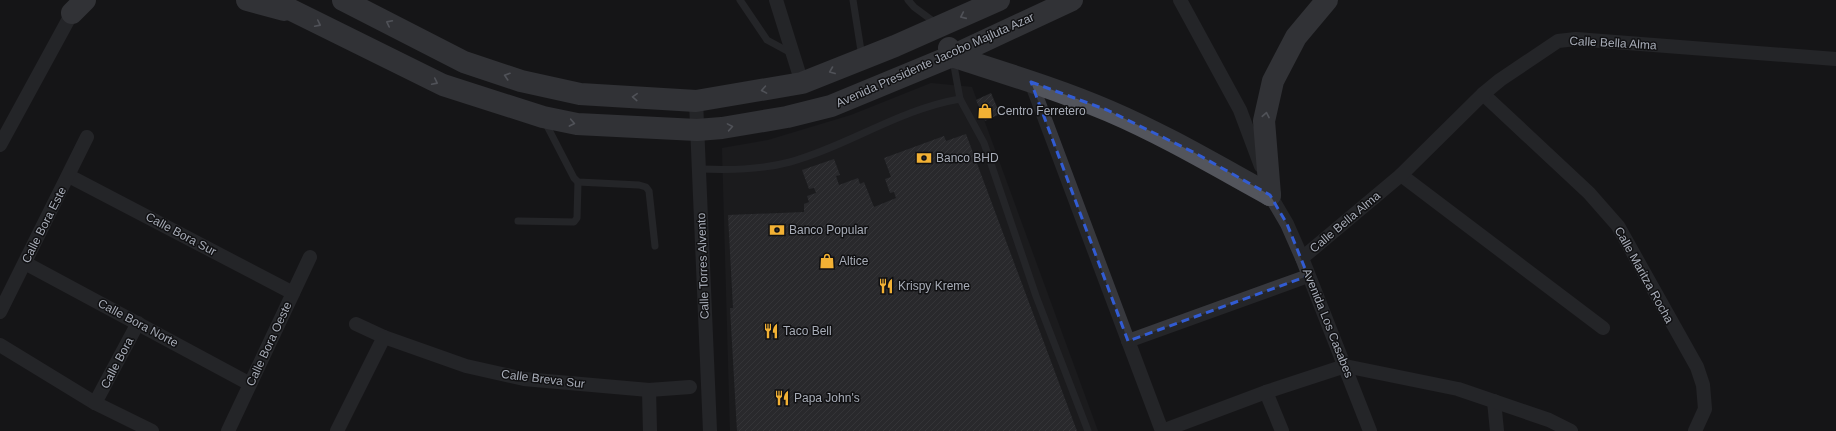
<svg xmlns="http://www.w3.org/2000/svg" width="1836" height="431" viewBox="0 0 1836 431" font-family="Helvetica,sans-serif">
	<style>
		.built { fill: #222225 }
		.building { fill: url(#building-hatch) }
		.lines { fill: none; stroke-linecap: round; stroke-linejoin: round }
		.service { stroke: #37383d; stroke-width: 7 }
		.minor { stroke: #37383d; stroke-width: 14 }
		.primary { stroke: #53555c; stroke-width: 22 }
		.oneway { stroke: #979ba6 }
		.marked { fill: none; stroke: #325cd3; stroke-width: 3; stroke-dasharray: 8 5; stroke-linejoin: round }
		.labels { text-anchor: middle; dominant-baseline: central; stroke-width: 3; stroke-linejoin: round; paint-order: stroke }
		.street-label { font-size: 12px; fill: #a8adb8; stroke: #111113 }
		.poi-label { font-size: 12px; fill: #a8adb8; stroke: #111113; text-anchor: start }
	</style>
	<defs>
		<pattern id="building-hatch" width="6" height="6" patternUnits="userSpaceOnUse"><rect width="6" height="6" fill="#404145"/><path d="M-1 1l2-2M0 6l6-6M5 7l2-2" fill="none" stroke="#595a5e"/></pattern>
	</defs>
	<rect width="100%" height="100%" fill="#161618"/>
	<!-- built -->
	<polygon class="built" points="931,83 972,87 1098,431 730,431 722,148 768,140 851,115"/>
	<!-- building -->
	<g class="building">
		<polygon points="991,93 1000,114 985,121 976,100"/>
		<polygon points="966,134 1077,431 737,431 730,308 733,308 728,215 804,212 804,204 809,202 807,196 816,193 814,188 809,189 802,170 834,159 840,175 836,176 839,185 858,178 860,184 864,182 874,207 896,198 894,192 890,193 885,179 891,177 884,158 944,136 946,141"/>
	</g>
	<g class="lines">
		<!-- service -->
		<g class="service">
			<polyline points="740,0 767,40 791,53"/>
			<polyline points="853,0 862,57"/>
			<polyline points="908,0 914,7 937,24"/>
			<polyline points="953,60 960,99 984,143 1036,296 1088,431"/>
			<polyline points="545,122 574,178 578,182 639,185 646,187 649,191 655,246"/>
			<path d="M699 169C729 170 760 170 790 162 848 146 900 109 960 99"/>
			<polyline points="518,221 574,222 577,218 578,182"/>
		</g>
		<!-- minor -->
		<g class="minor">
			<polyline points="776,0 802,83"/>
			<polyline points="1180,0 1240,110 1261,166"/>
			<polyline points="1031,82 1162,431"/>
			<polyline points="1483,94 1589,193 1618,226 1697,367 1703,385 1705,409 1695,431"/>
			<polyline points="696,101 710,431"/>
			<polyline points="0,145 72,13"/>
			<polyline points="1401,175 1603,328"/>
			<polyline points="69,176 293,293"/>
			<polyline points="1268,188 1270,195 1287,224 1302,258 1370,431"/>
			<polyline points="1302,258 1401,175 1483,94 1500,80 1558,41 1576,39 1836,59"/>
			<polyline points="25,263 250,384"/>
			<polyline points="0,312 87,137"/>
			<polyline points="356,324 384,337 466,366 524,379 649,390 690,387"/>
			<polyline points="1128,341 1308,276"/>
			<polyline points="0,345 95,403 152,431"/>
			<polyline points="649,390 650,431"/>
			<polyline points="1266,392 1282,431"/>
			<polyline points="1494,401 1497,431"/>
			<polyline points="95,403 138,323"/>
			<polyline points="228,431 310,257"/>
			<polyline points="337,431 384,337"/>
			<polyline points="1162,431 1266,392 1345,366 1458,389 1549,420 1571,431"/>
		</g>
		<!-- primary -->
		<g class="primary">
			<polyline points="247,0 284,10"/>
			<polyline points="271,0 443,85 543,117 577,124 697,130 722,128 787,117 831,106 952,56 1072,0"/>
			<polyline points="343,0 464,62 521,81 580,94 696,101 802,83 895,46 999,0"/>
			<polyline points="72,13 85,0"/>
			<path d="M949 48 952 56C1004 73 1058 89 1109 111 1165 135 1217 166 1270 195"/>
			<polyline points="1270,195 1264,121 1273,81 1296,37 1327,0"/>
		</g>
	</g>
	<!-- one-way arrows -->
	<defs><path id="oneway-chevron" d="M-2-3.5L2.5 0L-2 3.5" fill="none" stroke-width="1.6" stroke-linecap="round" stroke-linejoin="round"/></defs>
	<g class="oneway">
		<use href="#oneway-chevron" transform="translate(963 16) rotate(156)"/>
		<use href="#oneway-chevron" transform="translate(389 23) rotate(-153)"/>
		<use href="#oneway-chevron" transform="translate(318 24) rotate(26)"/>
		<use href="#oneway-chevron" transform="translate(832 71) rotate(158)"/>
		<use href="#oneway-chevron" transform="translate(507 76) rotate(-162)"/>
		<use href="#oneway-chevron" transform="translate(435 82) rotate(26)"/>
		<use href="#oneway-chevron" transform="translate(764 90) rotate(170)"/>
		<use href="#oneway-chevron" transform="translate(635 97) rotate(-177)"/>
		<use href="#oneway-chevron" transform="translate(1266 115) rotate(-79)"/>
		<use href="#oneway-chevron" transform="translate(572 123) rotate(11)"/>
		<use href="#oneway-chevron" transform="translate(730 127) rotate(-10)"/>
	</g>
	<!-- marked area -->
	<path d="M0 0H1836V431H0ZM1031 82 1107 110 1195 153 1270 195 1287 224 1308 276 1128 341Z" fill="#161618" fill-opacity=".55" fill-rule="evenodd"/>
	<path class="marked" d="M1031 82 1107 110 1195 153 1270 195 1287 224 1308 276 1128 341Z"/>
	<!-- icons -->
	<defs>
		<g id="shop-bare" transform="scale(1.2)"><path d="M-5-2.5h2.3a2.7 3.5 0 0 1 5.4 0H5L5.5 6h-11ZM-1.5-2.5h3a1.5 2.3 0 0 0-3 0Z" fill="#f2b134" stroke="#111113" stroke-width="2.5" paint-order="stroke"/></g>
		<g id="bank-bare" transform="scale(1.2)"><path d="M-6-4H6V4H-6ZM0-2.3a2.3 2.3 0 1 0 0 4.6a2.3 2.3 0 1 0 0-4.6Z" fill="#f2b134" stroke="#111113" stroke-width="2.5" paint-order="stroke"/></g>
		<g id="restaurant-bare" transform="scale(1.2)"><path d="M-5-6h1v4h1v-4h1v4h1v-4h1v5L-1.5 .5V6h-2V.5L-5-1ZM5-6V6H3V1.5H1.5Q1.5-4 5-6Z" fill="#f2b134" stroke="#111113" stroke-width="2.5" paint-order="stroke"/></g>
	</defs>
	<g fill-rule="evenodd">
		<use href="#shop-bare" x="985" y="111"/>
		<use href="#bank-bare" x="924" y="158"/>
		<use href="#bank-bare" x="777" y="230"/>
		<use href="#shop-bare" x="827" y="261"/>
		<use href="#restaurant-bare" x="886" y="286"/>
		<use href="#restaurant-bare" x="771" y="331"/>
		<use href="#restaurant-bare" x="782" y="398"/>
	</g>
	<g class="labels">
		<!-- street labels -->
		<g class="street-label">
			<text transform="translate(1613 43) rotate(3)">Calle Bella Alma</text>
			<text transform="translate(935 60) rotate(-24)">Avenida Presidente Jacobo Majluta Azar</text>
			<text transform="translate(1345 222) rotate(-40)">Calle Bella Alma</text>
			<text transform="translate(44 225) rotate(-63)">Calle Bora Este</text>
			<text transform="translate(181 234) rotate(28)">Calle Bora Sur</text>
			<text transform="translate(703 266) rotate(-92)">Calle Torres Alvento</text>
			<text transform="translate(1644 275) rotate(61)">Calle Maritza Rocha</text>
			<text transform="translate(138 323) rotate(28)">Calle Bora Norte</text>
			<text transform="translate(1328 323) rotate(68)">Avenida Los Casabes</text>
			<text transform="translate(269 344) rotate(-65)">Calle Bora Oeste</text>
			<text transform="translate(117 363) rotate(-62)">Calle Bora</text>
			<text transform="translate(543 379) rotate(7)">Calle Breva Sur</text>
		</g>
		<!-- poi labels -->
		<g class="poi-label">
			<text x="997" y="111">Centro Ferretero</text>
			<text x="936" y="158">Banco BHD</text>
			<text x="789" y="230">Banco Popular</text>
			<text x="839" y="261">Altice</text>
			<text x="898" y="286">Krispy Kreme</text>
			<text x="783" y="331">Taco Bell</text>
			<text x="794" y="398">Papa John's</text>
		</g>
	</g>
</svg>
